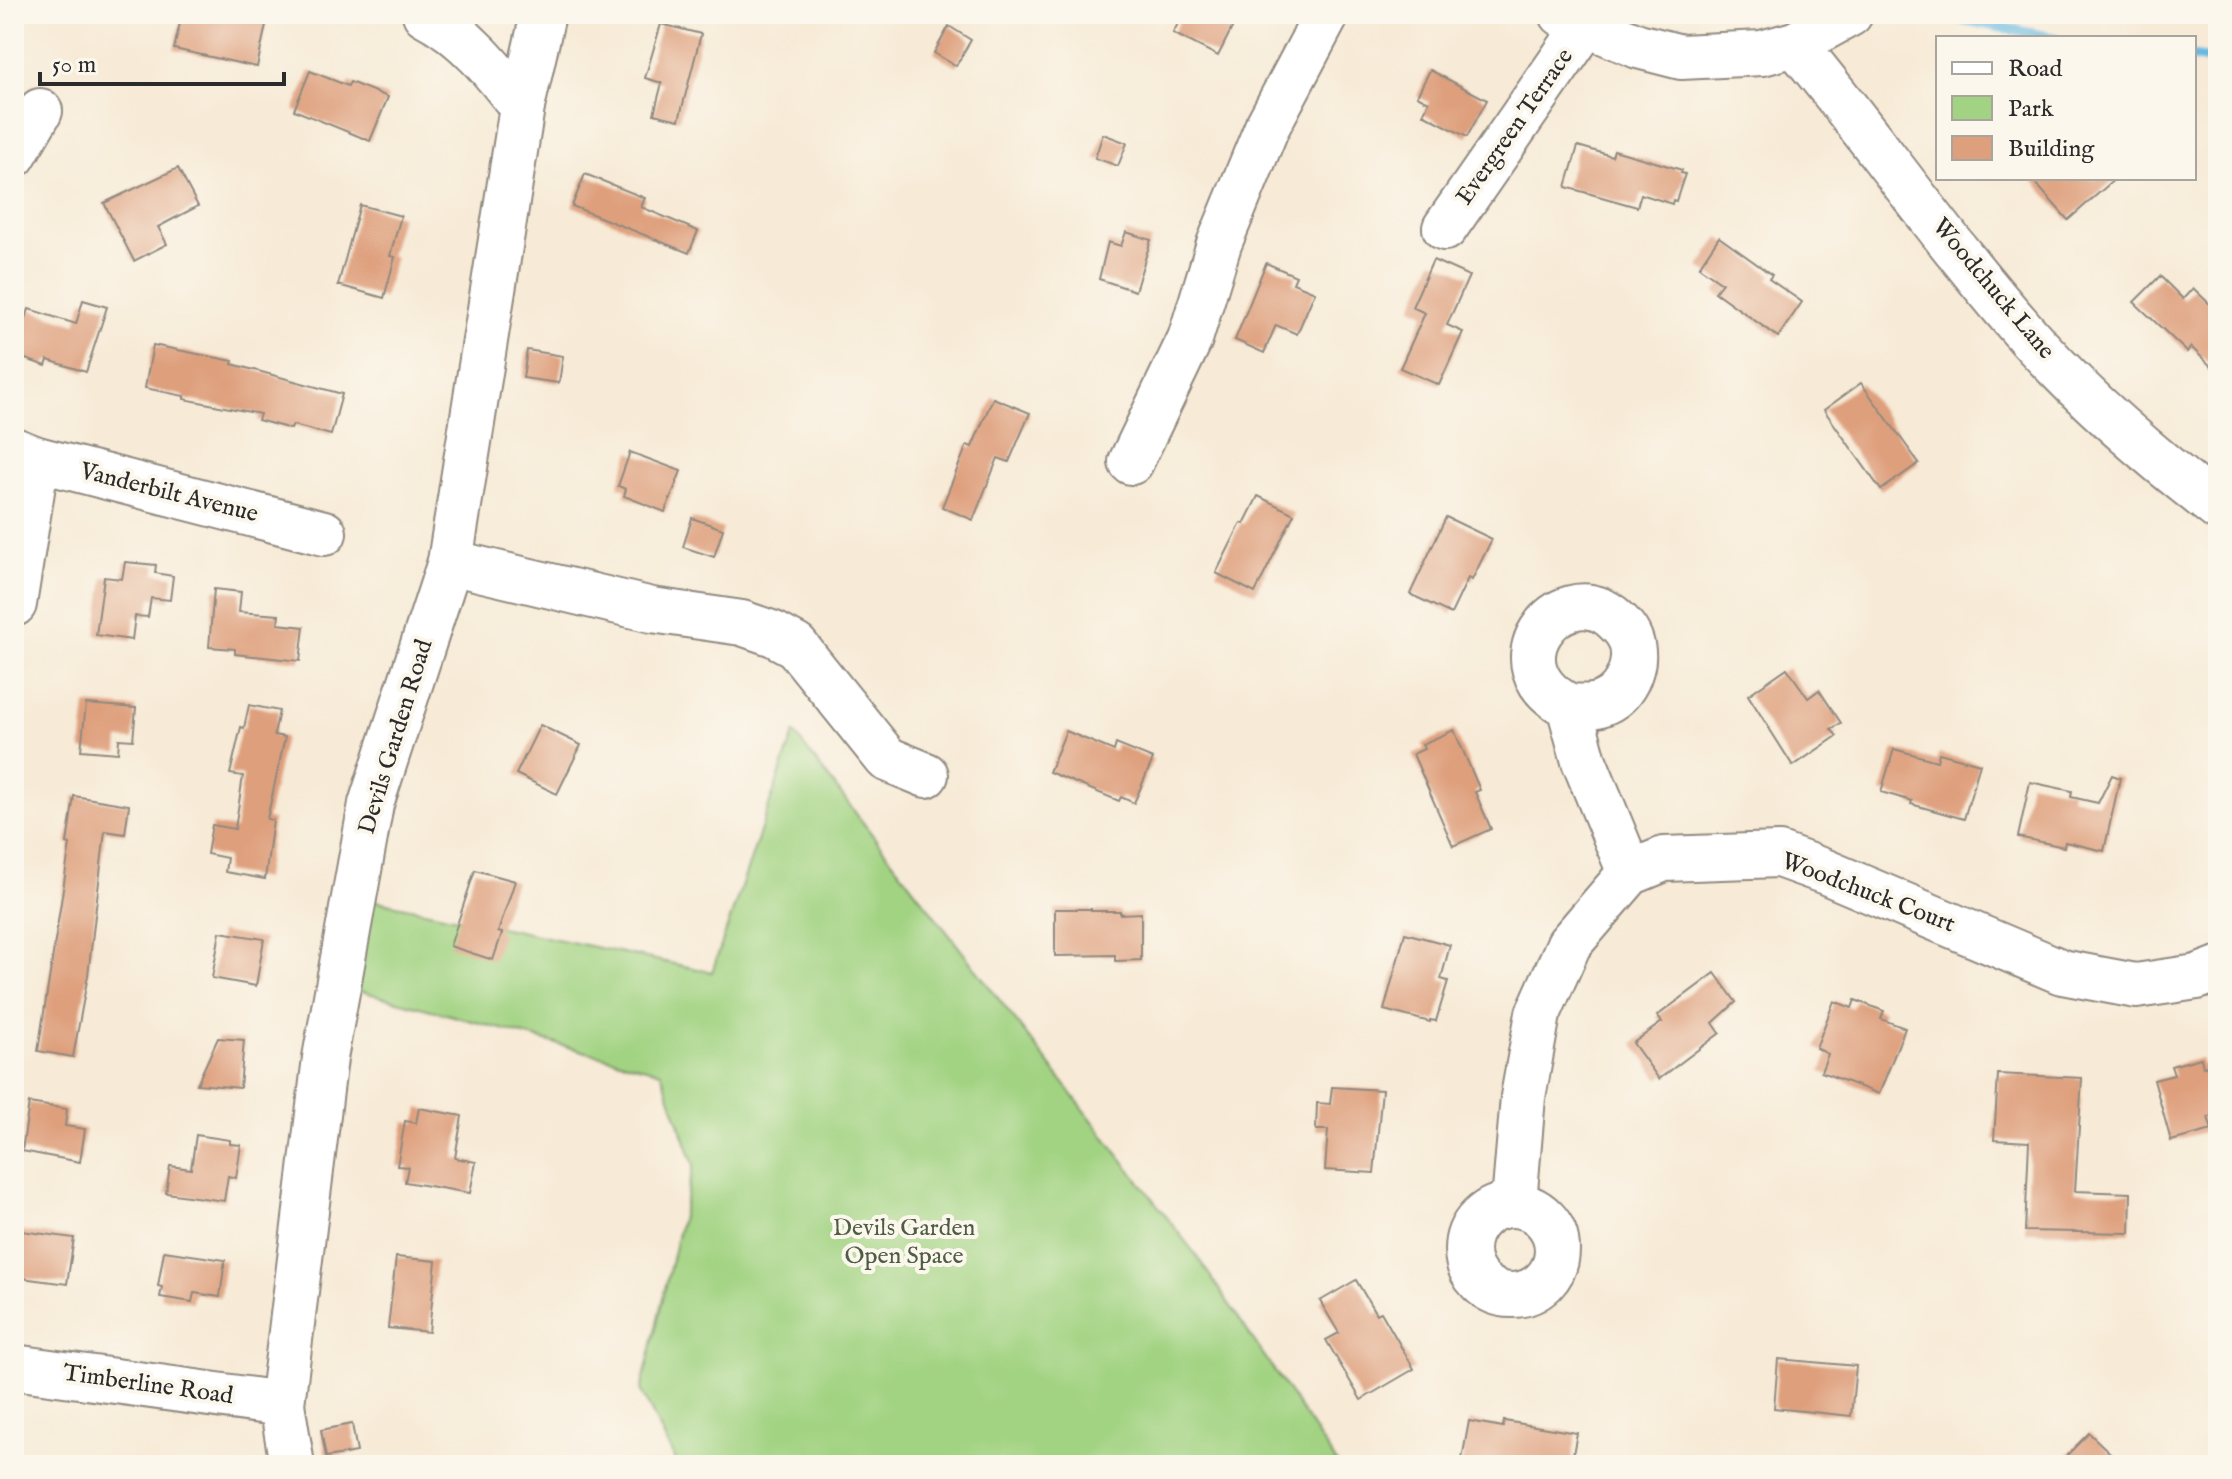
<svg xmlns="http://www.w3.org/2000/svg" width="2232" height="1479" viewBox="0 0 2232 1479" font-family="'IM FELL English',serif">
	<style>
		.green { fill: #a2d382; stroke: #667f56; stroke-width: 2 }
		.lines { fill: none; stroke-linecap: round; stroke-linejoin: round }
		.stream { stroke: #67b9e2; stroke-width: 10 }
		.building { fill: #de9f7c }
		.minor-casing { stroke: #918a80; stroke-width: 48 }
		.minor { stroke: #fff; stroke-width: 44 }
		.labels { text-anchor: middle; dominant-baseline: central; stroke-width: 8; stroke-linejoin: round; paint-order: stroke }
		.street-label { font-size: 24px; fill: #2b2b2b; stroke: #fbf7ec }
		.park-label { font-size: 24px; fill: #4f5d45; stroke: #fbf7ec }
	</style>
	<rect width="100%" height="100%" fill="#fbf7ec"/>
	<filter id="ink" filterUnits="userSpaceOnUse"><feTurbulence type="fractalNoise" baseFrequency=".0125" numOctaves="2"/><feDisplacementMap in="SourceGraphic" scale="16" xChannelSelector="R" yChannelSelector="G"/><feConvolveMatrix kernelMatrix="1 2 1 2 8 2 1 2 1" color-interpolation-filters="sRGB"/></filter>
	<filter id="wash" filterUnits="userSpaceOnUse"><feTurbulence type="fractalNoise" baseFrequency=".006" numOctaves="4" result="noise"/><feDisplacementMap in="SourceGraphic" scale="32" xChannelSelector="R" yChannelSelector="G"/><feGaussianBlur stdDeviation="1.8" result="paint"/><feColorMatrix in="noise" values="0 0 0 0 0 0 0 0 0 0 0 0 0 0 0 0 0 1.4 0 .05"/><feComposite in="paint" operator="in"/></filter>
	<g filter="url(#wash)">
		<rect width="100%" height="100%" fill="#f7ead6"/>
		<!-- green -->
		<polygon class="green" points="794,733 1196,1255 1338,1465 678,1465 641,1391 694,1165 661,1072 353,989 363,898 712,972"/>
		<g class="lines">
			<!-- stream -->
			<g class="stream">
				<polyline points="1934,14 2055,38"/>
				<polyline points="2194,57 2218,60"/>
			</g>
		</g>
		<g id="blocks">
			<!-- building -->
			<g class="building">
				<polygon points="182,14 240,14 267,20 257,67 174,49"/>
				<polygon points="1183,14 1239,14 1218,56 1173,33"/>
				<polygon points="661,24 701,34 679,120 654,114 662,83 645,78"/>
				<polygon points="949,26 971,40 956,66 934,53"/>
				<polygon points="1430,70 1487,100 1467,137 1423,114 1429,102 1417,96"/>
				<polygon points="310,71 348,86 350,82 388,97 370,141 294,110"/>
				<polygon points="1103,134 1127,143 1118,166 1095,158"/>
				<polygon points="1578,146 1612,156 1614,150 1682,170 1681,173 1685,174 1676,201 1673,200 1672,204 1641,194 1637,207 1566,187"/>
				<polygon points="178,168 198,206 158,227 167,244 134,261 104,203"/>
				<polygon points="585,174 645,198 641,207 698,231 689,253 572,206"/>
				<polygon points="2031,178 2116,178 2068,220"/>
				<polygon points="360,205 401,216 390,256 395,257 384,298 338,285"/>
				<polygon points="1126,232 1151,240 1135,291 1099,279 1108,242 1121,246"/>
				<polygon points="1719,237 1772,275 1769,279 1802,302 1778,337 1715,292 1722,283 1699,267"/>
				<polygon points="1433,260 1469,276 1447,325 1463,332 1439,385 1400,368 1425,313 1412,307"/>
				<polygon points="1266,263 1296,276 1293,283 1315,292 1297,334 1276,325 1264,353 1235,340"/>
				<polygon points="2160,276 2183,299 2193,288 2218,312 2218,373 2191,347 2187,352 2134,302"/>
				<polygon points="83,300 107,307 86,372 48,360 46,366 14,355 29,309 76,324"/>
				<polygon points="153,345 233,361 232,364 342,394 331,435 293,425 291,429 258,420 260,414 184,399 184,396 145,388"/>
				<polygon points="527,350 563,356 559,383 523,378"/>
				<polygon points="1861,383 1919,463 1881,490 1824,410"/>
				<polygon points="993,398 1030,413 1009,462 998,458 973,520 942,507 967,445 972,447"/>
				<polygon points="630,452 681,471 665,512 624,496 626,489 618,486"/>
				<polygon points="1258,496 1294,514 1255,593 1216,573 1241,523 1244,524"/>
				<polygon points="1446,517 1492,539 1472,580 1468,578 1451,614 1410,594"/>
				<polygon points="692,518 723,529 714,557 683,547"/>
				<polygon points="125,562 156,565 155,573 173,576 170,600 151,598 148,617 135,616 132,640 96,635 104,577 122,579"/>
				<polygon points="214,589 241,592 239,612 279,615 278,624 304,627 300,661 235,654 235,649 209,647"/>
				<polygon points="1787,668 1808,698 1819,690 1841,723 1831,729 1837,736 1793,766 1748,695"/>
				<polygon points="86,704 136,708 133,740 119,739 118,753 81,750"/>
				<polygon points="249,705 279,711 274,735 285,737 267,819 273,820 265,879 225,872 227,858 207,854 212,825 235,829 243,776 230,774 241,727 244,728"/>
				<polygon points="540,725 581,745 557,794 516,774"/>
				<polygon points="1454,730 1480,790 1475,792 1491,829 1453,846 1413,754 1424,749 1422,744"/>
				<polygon points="1066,731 1114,751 1116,744 1153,759 1134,803 1121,797 1119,801 1049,772"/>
				<polygon points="1894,749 1937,761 1939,753 1980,764 1964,819 1911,804 1912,801 1881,792"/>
				<polygon points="2112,775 2120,778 2104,851 2065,842 2064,847 2018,837 2030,782 2072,791 2071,797 2098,803"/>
				<polygon points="74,796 129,805 125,834 105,831 88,975 73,1057 38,1051 70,844 67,843"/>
				<polygon points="475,870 515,881 498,932 502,933 493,960 450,946"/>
				<polygon points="1055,909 1091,909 1091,911 1120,911 1120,914 1141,913 1141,960 1115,961 1115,955 1055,956"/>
				<polygon points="220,932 264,939 256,986 212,978"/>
				<polygon points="1405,933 1450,945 1441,979 1448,981 1436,1021 1430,1020 1430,1022 1384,1010"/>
				<polygon points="1715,973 1736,1002 1713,1023 1720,1033 1659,1079 1633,1043 1662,1022 1657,1016"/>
				<polygon points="1855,1000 1884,1011 1881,1019 1905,1028 1879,1094 1821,1072 1828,1054 1816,1048 1834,1001 1852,1008"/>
				<polygon points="218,1038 244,1040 240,1088 197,1084"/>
				<polygon points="2201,1058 2203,1067 2218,1063 2218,1115 2208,1117 2212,1130 2171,1141 2154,1080 2174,1075 2171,1066"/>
				<polygon points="1998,1074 2082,1078 2075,1191 2131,1193 2130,1233 2025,1231 2029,1142 1994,1140"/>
				<polygon points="1332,1087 1382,1090 1374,1173 1325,1170 1328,1130 1316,1130 1317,1103 1330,1104"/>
				<polygon points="29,1103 67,1109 65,1126 85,1129 80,1162 22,1151"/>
				<polygon points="419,1108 462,1116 455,1158 476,1162 470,1193 405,1182 408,1167 397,1166 405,1121 416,1123"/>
				<polygon points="196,1135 230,1140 230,1144 241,1145 236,1178 228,1176 224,1201 166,1193 170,1166 191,1169"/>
				<polygon points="14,1230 74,1238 67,1284 14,1277"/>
				<polygon points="164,1251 225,1260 220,1297 194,1293 192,1302 160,1297 162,1287 158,1286"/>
				<polygon points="396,1257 436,1261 429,1332 388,1328"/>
				<polygon points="1356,1280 1376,1314 1381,1312 1414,1369 1361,1400 1326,1340 1339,1333 1320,1301"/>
				<polygon points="1778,1359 1856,1366 1851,1416 1774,1408"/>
				<polygon points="1469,1421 1503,1427 1504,1421 1577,1433 1571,1465 1461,1465"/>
				<polygon points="352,1424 357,1452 326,1457 321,1430"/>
				<polygon points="2089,1433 2123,1465 2057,1465"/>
			</g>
		</g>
	</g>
	<g filter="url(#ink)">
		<use href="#blocks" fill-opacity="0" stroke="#918a80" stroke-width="2"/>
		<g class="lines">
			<!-- minor casing -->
			<g class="minor-casing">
				<g id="minor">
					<path d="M425 14C465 34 495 72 522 107"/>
					<polyline points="1562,14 1638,46 1681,57 1762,53 1795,44 1850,14"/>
					<path d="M1795 44C1877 143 1950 250 2036 345 2091 405 2154 459 2218 508"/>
					<polyline points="14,155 40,111"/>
					<polyline points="1445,228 1586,25"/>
					<polyline points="14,450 37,459 324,533"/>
					<polyline points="1131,462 1190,339 1219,244 1267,127 1327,14"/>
					<polyline points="450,562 652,610 742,623 774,634 796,646 887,759 926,775"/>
					<polyline points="14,604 37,459"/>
					<path d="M1569 706C1581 707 1594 708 1605 702 1627 692 1639 662 1630 639 1626 629 1618 622 1611 616 1560 577 1489 666 1569 706L1584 761 1630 873"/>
					<polyline points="1514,1203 1523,1097 1538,1014 1569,944 1630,873 1664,859 1779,855 1826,872 2062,972 2136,986 2197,977 2218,969"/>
					<circle cx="1512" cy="1250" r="45"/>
					<polyline points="14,1367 282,1404"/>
					<polyline points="292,1465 282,1404 325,1058 371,804 450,562 522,107 543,14"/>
				</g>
			</g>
			<!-- minor -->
			<use href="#minor" class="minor"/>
		</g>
	</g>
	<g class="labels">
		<!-- street labels -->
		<g class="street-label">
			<text transform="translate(1515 127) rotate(-55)">Evergreen Terrace</text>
			<text transform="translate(1993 289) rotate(50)">Woodchuck Lane</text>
			<text transform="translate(169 493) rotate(14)">Vanderbilt Avenue</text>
			<text transform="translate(396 737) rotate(-73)">Devils Garden Road</text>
			<text transform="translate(1868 893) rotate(21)">Woodchuck Court</text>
			<text transform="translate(148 1385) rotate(8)">Timberline Road</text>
		</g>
		<!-- park labels -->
		<g class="park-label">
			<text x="904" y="1228">Devils Garden<tspan x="904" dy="28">Open Space</tspan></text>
		</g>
	</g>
	<!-- margin -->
	<rect width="2232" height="1479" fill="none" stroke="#fbf7ec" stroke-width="48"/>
	<!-- legend -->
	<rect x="1936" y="36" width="260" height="144" fill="#fbf7ec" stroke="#a8a59f" stroke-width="2"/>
	<rect x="1952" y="62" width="40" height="12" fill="#ffffff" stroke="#a8a59f" stroke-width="2"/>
	<text x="2008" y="76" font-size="24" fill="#2b2b2b">Road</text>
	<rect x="1952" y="96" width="40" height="24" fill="#a2d382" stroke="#a8a59f" stroke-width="2"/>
	<text x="2008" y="116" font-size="24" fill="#2b2b2b">Park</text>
	<rect x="1952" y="136" width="40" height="24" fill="#de9f7c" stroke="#a8a59f" stroke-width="2"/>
	<text x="2008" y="156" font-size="24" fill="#2b2b2b">Building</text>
	<!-- scale -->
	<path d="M40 72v12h244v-12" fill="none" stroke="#2b2b2b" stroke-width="4"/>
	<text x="52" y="72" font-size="24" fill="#2b2b2b" stroke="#fbf7ec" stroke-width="6" paint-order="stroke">50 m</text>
</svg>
